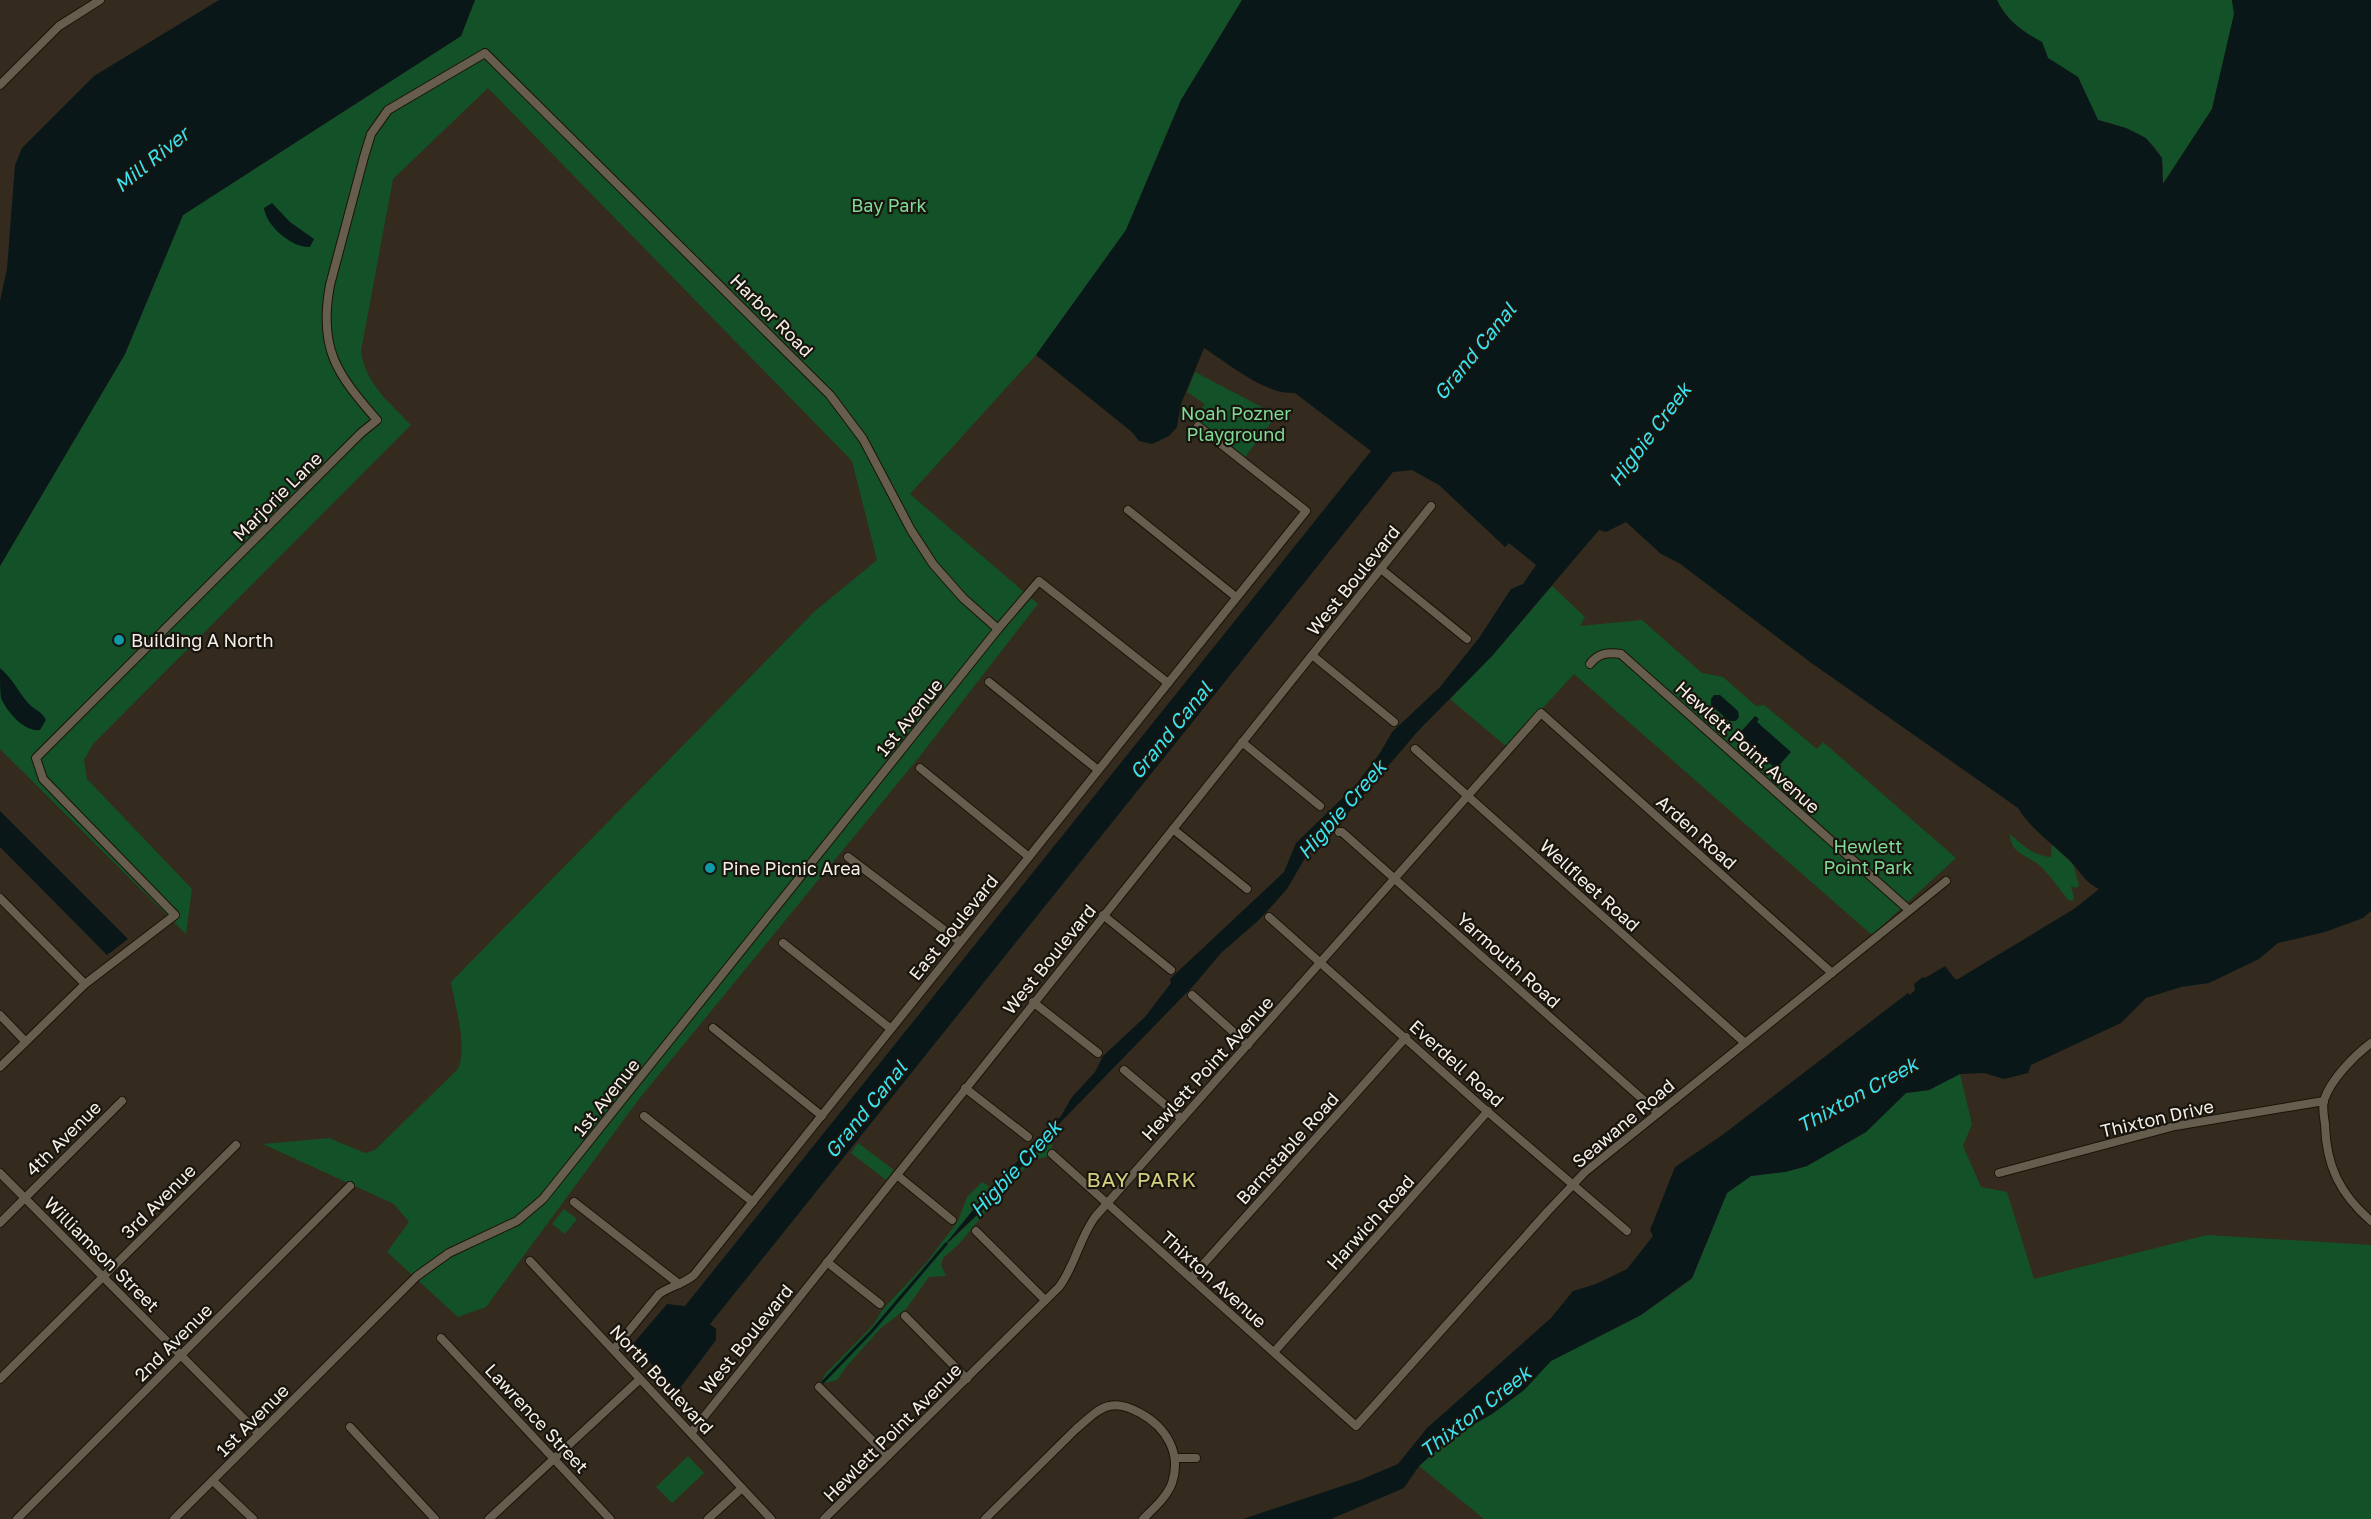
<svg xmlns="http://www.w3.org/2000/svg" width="2371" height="1519" viewBox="0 0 2371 1519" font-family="'Golos Text',sans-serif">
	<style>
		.green { fill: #135228 }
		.water { fill: #091718 }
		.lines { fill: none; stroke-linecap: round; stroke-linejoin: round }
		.stream { stroke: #091718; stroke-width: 3 }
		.minor-casing { stroke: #1b1308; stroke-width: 10 }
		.minor { stroke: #675d4f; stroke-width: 8 }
		.culture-dot { fill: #0f9aa8; stroke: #18140e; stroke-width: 2 }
		.labels { text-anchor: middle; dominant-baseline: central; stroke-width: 4.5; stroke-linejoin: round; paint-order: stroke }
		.park-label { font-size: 18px; fill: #80db96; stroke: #18140e }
		.street-label { font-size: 18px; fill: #f5efe7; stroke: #18140e }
		.poi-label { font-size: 18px; fill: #f5efe7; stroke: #18140e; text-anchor: start }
		.water-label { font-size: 20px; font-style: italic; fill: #3be1ec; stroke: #18140e }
		.quarter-label { font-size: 21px; letter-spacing: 1.5px; fill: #d4ce7f; stroke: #18140e }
	</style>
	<rect width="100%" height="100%" fill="#342b1e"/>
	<!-- green -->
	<g class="green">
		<path d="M475 0H1242L1181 100 1126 230 1036 355 910 494 1038 604 920 756 639 1099 486 1307 458 1317 387 1252 409 1222 394 1204 263 1144 329 1138 365 1153 375 1150 458 1069C468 1046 455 1007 451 982L814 612 877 560 852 461 488 88 393 179 361 351C365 383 389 402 411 425L93 744 84 760 87 779 192 889 186 934 0 749V566L125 354 183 215 461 36Z"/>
		<path d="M1997 0H2232L2234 14 2212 109 2162 185C2162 177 2164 164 2161 157 2149 133 2122 126 2098 120L2078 77 2048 58 2042 42C2023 32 2006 20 1997 0Z"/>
		<polygon points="1195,372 1277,415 1242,461 1192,420 1205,404 1187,392"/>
		<polygon points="1552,586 1585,617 1580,626 1642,620 1702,673 1723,677 1756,706 1764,705 1817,749 1823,742 1956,858 1872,935 1574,674 1507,747 1450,699 1492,656"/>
		<path d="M2010 834C2021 844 2035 857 2051 857L2052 845 2073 864 2079 885 2077 888 2071 886 2074 898 2073 901 2068 900C2060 890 2053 879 2044 870 2033 856 2010 856 2010 834Z"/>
		<polygon points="1960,1074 1972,1124 1963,1146 1981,1187 2007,1192 2034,1279 2207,1235 2371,1245 2371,1519 1484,1519 1419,1466 1450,1438 1492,1414 1524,1390 1551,1361 1641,1315 1692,1279 1727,1193 1751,1176 1785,1172 1807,1166 1866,1132 1906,1093 1929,1090"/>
		<path d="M1055 1130 1050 1156 1033 1160 997 1198 959 1244 943 1258 941 1265 946 1276 929 1277 906 1309 881 1328 846 1367 837 1380 820 1384 825 1374 873 1325 883 1309 926 1263 958 1221 967 1197 982 1182 989 1186C988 1194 953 1235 946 1245L997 1196C1013 1171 1038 1154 1055 1130Z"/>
		<polygon points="858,1143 894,1170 886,1180 851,1153"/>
		<polygon points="564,1209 577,1219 565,1234 552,1224"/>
		<polygon points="688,1456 704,1473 672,1503 656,1487"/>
	</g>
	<!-- water -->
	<g class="water">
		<polygon points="219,0 475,0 461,36 183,215 125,354 0,566 0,301 7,269 15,165 22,148 94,76"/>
		<path d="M1242 0H1997C2006 20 2023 32 2042 42L2048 58 2078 77 2098 120 2126 128 2146 138 2162 158 2163 184 2212 109 2234 14 2232 0H2371V911L2363 918 2325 932 2278 943 2259 959 2209 983 2181 987 2146 998 2121 1023 2031 1065 2028 1073 2004 1079 1984 1073 1960 1074 1929 1090 1906 1093 1866 1132 1807 1166 1785 1172 1751 1176 1727 1193 1692 1278 1641 1315 1551 1361 1524 1390 1492 1414 1450 1438 1419 1466 1404 1488 1331 1519H1243L1360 1480 1398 1464 1427 1428 1551 1318 1573 1291 1596 1284 1627 1269 1653 1236 1650 1230 1675 1167 1721 1136 1908 993 1910 995 1915 990 1914 984 1923 977 1925 978 1945 966 1955 979H1958L2074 909 2099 889C2086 883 2082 874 2072 863 2054 844 2032 831 2018 808L1810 662 1679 563 1661 554 1626 522 1606 532 1599 530 1492 656 1418 731 1343 819 1326 833 1305 858 1287 889 1260 919 1221 953 1195 984 1058 1125C1041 1152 1014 1170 997 1196L943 1247 989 1190 996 1186 1035 1141H1039L1061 1116 1072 1097 1095 1072 1103 1056 1145 1017 1171 983 1170 979 1284 872 1296 843 1355 786 1380 753 1392 732 1440 687 1479 638 1511 589 1523 584 1536 565 1509 543 1505 547 1439 485 1412 470 1393 472 710 1324 716 1329V1340L677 1392 633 1344 667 1304 685 1306 1371 451 1295 393C1263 394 1231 365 1204 348L1181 404 1177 427 1169 436 1152 444 1139 441 1132 432 1036 355 1126 230 1181 100Z"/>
		<path d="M272 203 290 222 314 239 310 247C292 248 266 226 264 208Z"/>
		<path d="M0 668C12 678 18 691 28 703 34 710 42 711 46 720L40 730C24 732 7 712 1 698 0 690 0 677 0 668Z"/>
		<polygon points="1714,695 1720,695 1738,711 1739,717 1736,721 1729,721 1711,705 1711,699"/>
		<polygon points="1755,716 1759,719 1757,722 1791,752 1776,769 1738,735"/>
		<polygon points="0,811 128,939 107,955 0,847"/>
	</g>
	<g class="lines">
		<!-- stream -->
		<polyline class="stream" points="823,1382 872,1331 946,1244"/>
		<!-- minor casing -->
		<g class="minor-casing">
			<g id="minor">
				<polyline points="0,85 59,26 100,0"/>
				<polyline points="1128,510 1236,597"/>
				<polyline points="1381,569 1467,639"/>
				<polyline points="1312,655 1394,722"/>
				<path d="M1590 664C1598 653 1608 652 1621 654L1909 910"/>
				<polyline points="989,682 1098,770"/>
				<polyline points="1242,742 1320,806"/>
				<polyline points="1415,749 1745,1043"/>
				<polyline points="920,768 1029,857"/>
				<polyline points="1173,829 1247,889"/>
				<polyline points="1339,832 1342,832 1658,1113"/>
				<polyline points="848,857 960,942"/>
				<polyline points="0,898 85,984"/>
				<polyline points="1103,915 1171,970"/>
				<polyline points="1269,917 1481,1106 1627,1231"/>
				<polyline points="783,943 891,1029"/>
				<polyline points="1192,995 1248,1045"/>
				<polyline points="1033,1002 1098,1053"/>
				<polyline points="0,1015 25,1041"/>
				<polyline points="713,1028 822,1116"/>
				<path d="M2371 1043C2354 1056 2331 1079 2324 1100 2322 1107 2324 1117 2325 1124 2326 1166 2340 1194 2371 1221"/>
				<path d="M0 1067 85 984 175 915 43 779 36 758 361 433 377 420C337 374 318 349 330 285L364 157 371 134 388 110 485 53 830 395 863 439 911 530 933 564 963 598 998 629"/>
				<polyline points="1124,1070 1182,1119"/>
				<polyline points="965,1088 1028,1137"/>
				<polyline points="644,1116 753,1202"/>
				<polyline points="1052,1154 1356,1426 1548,1211 1585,1172 1946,881"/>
				<polyline points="0,1173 259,1434"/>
				<polyline points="1999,1173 2175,1126 2324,1101"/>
				<polyline points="897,1175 952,1220"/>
				<polyline points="574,1202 679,1284"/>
				<polyline points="0,1223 122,1101"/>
				<polyline points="976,1231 1045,1300"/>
				<polyline points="530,1261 771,1519"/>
				<polyline points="827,1262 880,1304"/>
				<polyline points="1191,1278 1406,1037"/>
				<polyline points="905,1316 967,1379"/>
				<polyline points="441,1338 610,1519"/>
				<path d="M614 1349 659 1294C670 1286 684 1284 694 1275L1306 511 1198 426"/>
				<polyline points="1274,1352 1488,1111"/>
				<polyline points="0,1379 236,1145"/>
				<polyline points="819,1387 888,1456"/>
				<polyline points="350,1427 435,1519"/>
				<polyline points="691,1433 1431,506"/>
				<polyline points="1175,1458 1196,1458"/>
				<polyline points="213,1481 253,1519"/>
				<polyline points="17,1519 350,1186"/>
				<polyline points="174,1519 417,1276 449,1253 517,1221 543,1199 998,629 1039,581 1168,683"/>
				<polyline points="489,1519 640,1379"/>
				<polyline points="708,1519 742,1488"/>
				<path d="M824 1519 1059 1287C1075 1266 1079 1239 1095 1217L1541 713 1832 973"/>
				<path d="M985 1519 1075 1430C1085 1422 1096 1409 1109 1406 1120 1403 1131 1408 1140 1413 1166 1427 1182 1453 1172 1483 1167 1497 1153 1509 1143 1519"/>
			</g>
		</g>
		<!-- minor -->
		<use href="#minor" class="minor"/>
	</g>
	<!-- markers -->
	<g class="culture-dot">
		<circle cx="119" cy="640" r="6"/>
		<circle cx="710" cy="868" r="6"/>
	</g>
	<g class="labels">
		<!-- park labels -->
		<g class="park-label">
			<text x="889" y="205">Bay Park</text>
			<text x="1236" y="413">Noah Pozner<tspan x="1236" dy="21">Playground</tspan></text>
			<text x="1868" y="846">Hewlett<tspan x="1868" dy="21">Point Park</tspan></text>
		</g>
		<!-- street labels -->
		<g class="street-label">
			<text transform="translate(772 315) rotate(45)">Harbor Road</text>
			<text transform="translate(277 496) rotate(-45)">Marjorie Lane</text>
			<text transform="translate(1353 580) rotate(-51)">West Boulevard</text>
			<text transform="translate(909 717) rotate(-51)">1st Avenue</text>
			<text transform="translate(1748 747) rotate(42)">Hewlett Point Avenue</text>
			<text transform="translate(1697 832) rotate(42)">Arden Road</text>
			<text transform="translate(1590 885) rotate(42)">Wellfleet Road</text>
			<text transform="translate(953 927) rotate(-51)">East Boulevard</text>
			<text transform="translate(1049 959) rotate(-51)">West Boulevard</text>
			<text transform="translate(1509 960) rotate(42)">Yarmouth Road</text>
			<text transform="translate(1457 1063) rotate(42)">Everdell Road</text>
			<text transform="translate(1207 1068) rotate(-48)">Hewlett Point Avenue</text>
			<text transform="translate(606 1097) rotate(-51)">1st Avenue</text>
			<text transform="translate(2157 1118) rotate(-13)">Thixton Drive</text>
			<text transform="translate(1623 1123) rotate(-40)">Seawane Road</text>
			<text transform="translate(63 1138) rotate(-45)">4th Avenue</text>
			<text transform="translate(1287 1148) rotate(-48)">Barnstable Road</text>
			<text transform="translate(158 1201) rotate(-45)">3rd Avenue</text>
			<text transform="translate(1370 1222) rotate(-48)">Harwich Road</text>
			<text transform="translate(102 1254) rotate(45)">Williamson Street</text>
			<text transform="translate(1214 1279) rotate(42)">Thixton Avenue</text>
			<text transform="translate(746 1339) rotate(-51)">West Boulevard</text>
			<text transform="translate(173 1342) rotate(-45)">2nd Avenue</text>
			<text transform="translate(662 1379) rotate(47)">North Boulevard</text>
			<text transform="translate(537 1418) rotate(47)">Lawrence Street</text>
			<text transform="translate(252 1420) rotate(-45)">1st Avenue</text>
			<text transform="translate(892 1432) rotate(-45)">Hewlett Point Avenue</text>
		</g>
		<!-- poi labels -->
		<g class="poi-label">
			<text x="131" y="640">Building A North</text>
			<text x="722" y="868">Pine Picnic Area</text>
		</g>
		<!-- water labels -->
		<g class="water-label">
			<text transform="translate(151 159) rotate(-39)">Mill River</text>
			<text transform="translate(1474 351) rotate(-51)">Grand Canal</text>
			<text transform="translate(1649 434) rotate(-53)">Higbie Creek</text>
			<text transform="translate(1170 730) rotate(-51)">Grand Canal</text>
			<text transform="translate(1341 809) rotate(-49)">Higbie Creek</text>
			<text transform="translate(1857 1094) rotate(-29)">Thixton Creek</text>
			<text transform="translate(865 1109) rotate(-51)">Grand Canal</text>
			<text transform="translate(1015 1168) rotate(-47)">Higbie Creek</text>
			<text transform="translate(1475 1411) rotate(-38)">Thixton Creek</text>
		</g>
		<!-- quarter labels -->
		<g class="quarter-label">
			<text x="1142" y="1179">BAY PARK</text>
		</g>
	</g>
</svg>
